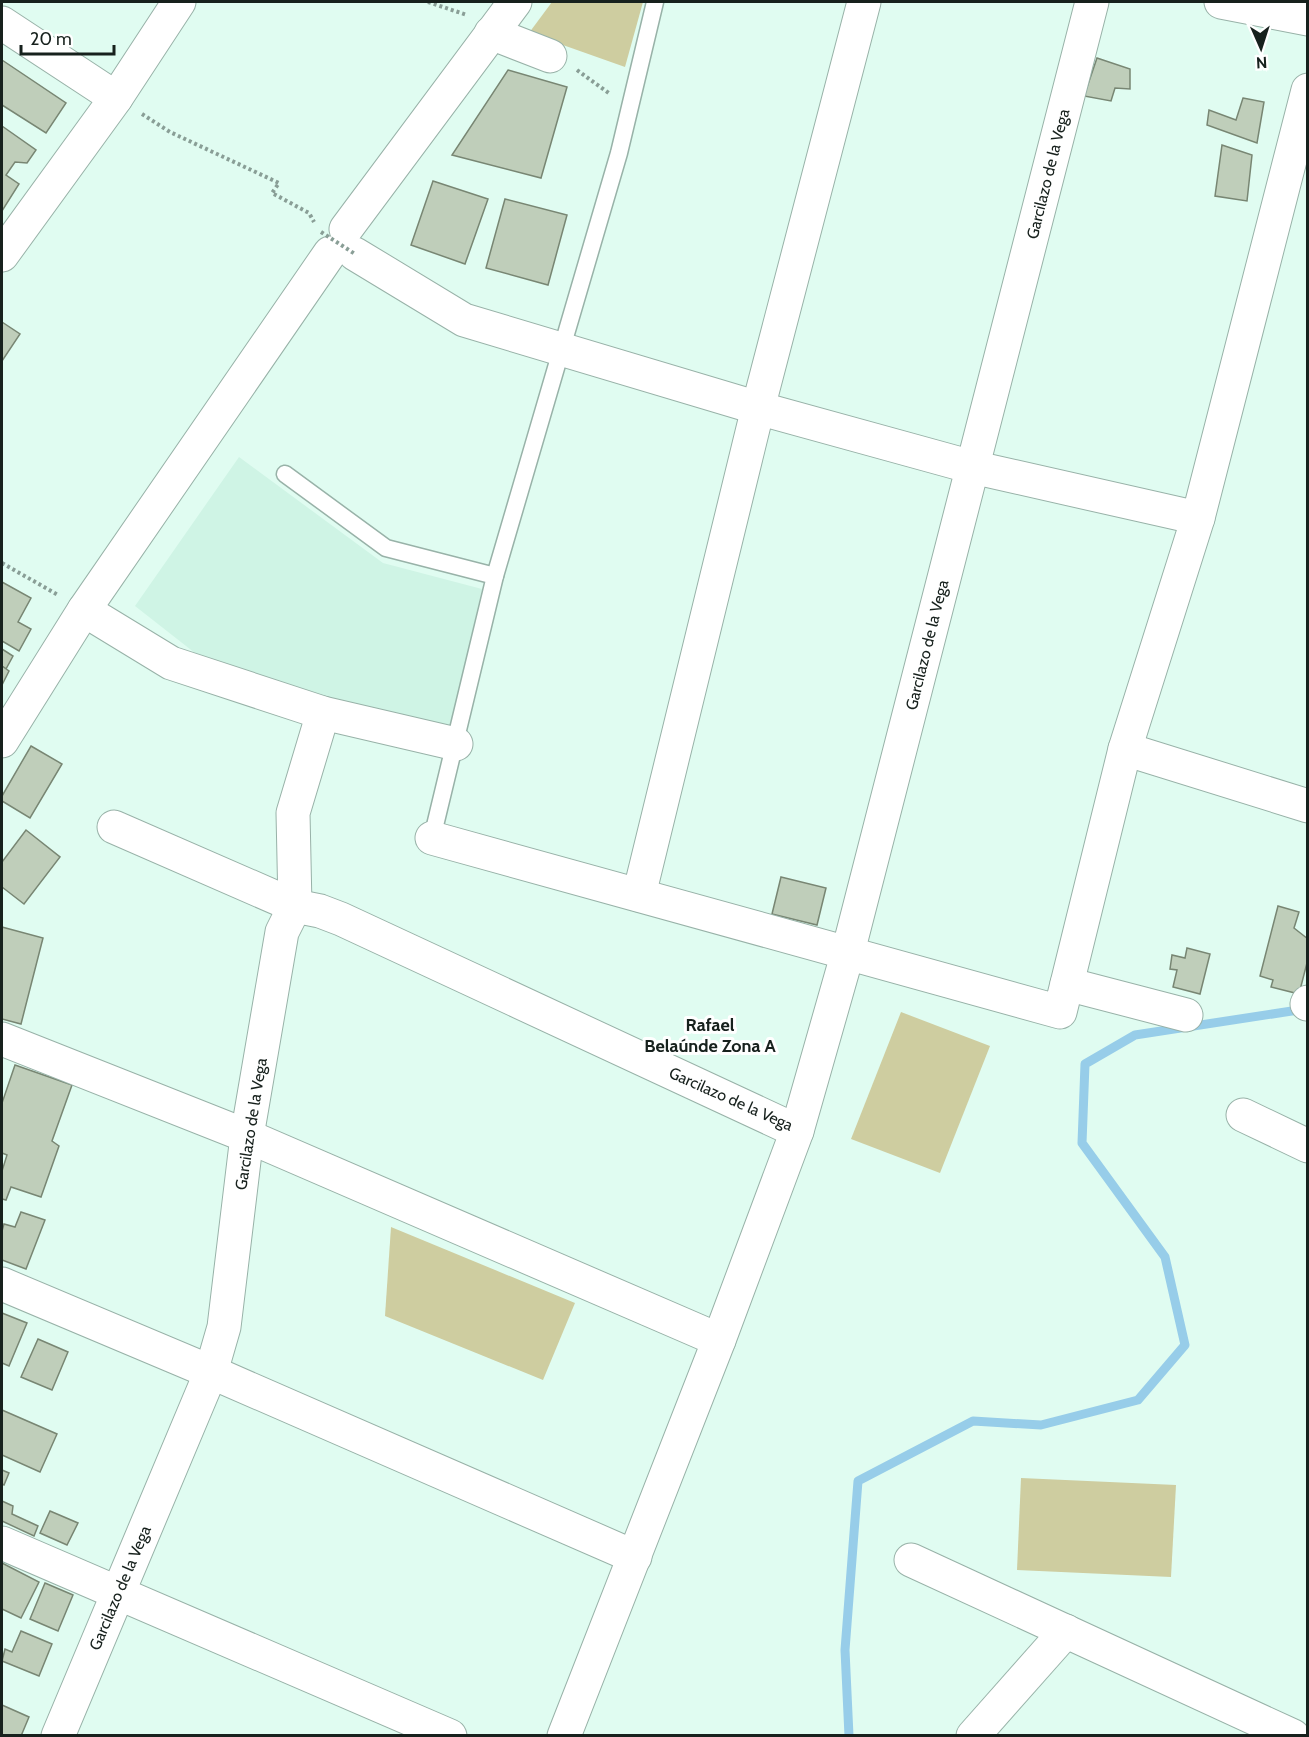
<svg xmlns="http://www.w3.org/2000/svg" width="1309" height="1737" viewBox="0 0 1309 1737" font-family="Cabin,sans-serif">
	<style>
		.built { fill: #cff4e5 }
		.green { fill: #cecda0 }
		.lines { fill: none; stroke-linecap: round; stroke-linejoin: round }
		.stream { stroke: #97cde9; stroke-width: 9 }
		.building { fill: #bfceba; stroke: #788673; stroke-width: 1.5 }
		.service-casing { stroke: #98b2a8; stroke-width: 19 }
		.minor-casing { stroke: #98b2a8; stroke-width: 35 }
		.path { stroke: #899e96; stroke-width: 4; stroke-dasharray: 3 3; stroke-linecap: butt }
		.service { stroke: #fff; stroke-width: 16 }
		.minor { stroke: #fff; stroke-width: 33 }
		.path-bridge { stroke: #899e96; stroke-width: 4; stroke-dasharray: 3 3; stroke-linecap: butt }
		.labels { text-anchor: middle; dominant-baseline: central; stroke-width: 6; stroke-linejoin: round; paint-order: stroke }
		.street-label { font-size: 16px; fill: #17211d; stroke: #fff }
		.neighbourhood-label { font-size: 18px; font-weight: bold; fill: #17211d; stroke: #fff }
	</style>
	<rect width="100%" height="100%" fill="#e0fcf1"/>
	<!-- built -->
	<polygon class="built" points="239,457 383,563 482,589 448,737 209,664 135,606"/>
	<!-- green -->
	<g class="green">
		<polygon points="552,2 643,2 625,67 529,33"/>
		<polygon points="901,1012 990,1046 940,1173 851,1139"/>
		<polygon points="391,1227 575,1303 543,1380 385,1316"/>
		<polygon points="1021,1478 1176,1485 1171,1577 1017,1570"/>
	</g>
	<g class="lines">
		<!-- stream -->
		<polyline class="stream" points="849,1736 845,1650 858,1481 973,1421 1041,1425 1138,1400 1185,1345 1165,1257 1082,1143 1085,1064 1135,1035 1305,1009"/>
	</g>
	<!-- building -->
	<g class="building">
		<polygon points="1097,58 1130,69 1130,89 1115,88 1111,101 1084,96"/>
		<polygon points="2,60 66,103 46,133 2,105"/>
		<polygon points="508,70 567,87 541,178 452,155"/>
		<polygon points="1243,98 1264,102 1257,143 1207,125 1209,110 1236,120"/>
		<polygon points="2,126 36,150 27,163 15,162 6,175 19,184 2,211"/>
		<polygon points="1222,145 1252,155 1247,201 1215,196"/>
		<polygon points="433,181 488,199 465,264 411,245"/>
		<polygon points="505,199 567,215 548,285 486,268"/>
		<polygon points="2,322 20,334 2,361"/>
		<polygon points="2,582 31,598 18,622 31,629 19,651 2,641"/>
		<polygon points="2,649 13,656 6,669 2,666"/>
		<polygon points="2,666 9,671 2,685"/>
		<polygon points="31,746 62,764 30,818 2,801 2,796"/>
		<polygon points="26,830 60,857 24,904 2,887 2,862"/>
		<polygon points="781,877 826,888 817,925 772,914"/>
		<polygon points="1278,906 1299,912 1294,928 1308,939 1308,959 1299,994 1271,987 1273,980 1260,976"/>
		<polygon points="2,927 43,938 21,1024 2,1019"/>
		<polygon points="1187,948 1210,954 1200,994 1173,987 1177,970 1170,969 1172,955 1185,958"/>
		<polygon points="15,1065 72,1085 52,1141 59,1146 41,1197 11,1187 6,1200 2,1199 2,1171 7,1155 2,1153 2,1103"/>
		<polygon points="21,1212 45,1220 26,1269 2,1260 2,1231 4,1224 15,1227"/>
		<polygon points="2,1313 27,1323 9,1366 2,1363"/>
		<polygon points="38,1339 68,1352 52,1390 21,1377"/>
		<polygon points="2,1410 57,1434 40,1472 2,1455"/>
		<polygon points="2,1470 9,1473 4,1485 2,1484"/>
		<polygon points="2,1501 13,1506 12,1514 38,1526 34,1536 2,1521"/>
		<polygon points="50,1511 78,1523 67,1545 40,1533"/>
		<polygon points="2,1563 39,1582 21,1618 2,1609"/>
		<polygon points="45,1583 73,1595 58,1631 30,1619"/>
		<polygon points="21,1631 52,1644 39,1676 2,1661 5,1649 12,1652"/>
		<polygon points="2,1705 29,1717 21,1736 2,1736"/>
	</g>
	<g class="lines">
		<!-- service casing -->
		<g class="service-casing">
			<g id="service">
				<polyline points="285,474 386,548 495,576"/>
				<polyline points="432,838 495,576 619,153 655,2"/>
			</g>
		</g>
		<!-- minor casing -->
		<g class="minor-casing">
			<g id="minor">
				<polyline points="1221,2 1308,19"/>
				<polyline points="2,23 116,98"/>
				<polyline points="491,33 550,56"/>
				<polyline points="346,229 515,2"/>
				<polyline points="355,254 464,320 758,408 972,467 1198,518"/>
				<polyline points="2,255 116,98 179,2"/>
				<polyline points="84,610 171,663 323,713 456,744"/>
				<polyline points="2,741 84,610 330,253"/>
				<polyline points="1125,749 1308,806"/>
				<polyline points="114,827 295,906 320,911 341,919 797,1131"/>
				<polyline points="432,838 1060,1012 1125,749 1198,518 1308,90"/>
				<polyline points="639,895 758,408 864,2"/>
				<polyline points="1067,984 1186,1015"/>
				<polyline points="1307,1004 1308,1002"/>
				<polyline points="2,1039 247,1136 719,1340"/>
				<polyline points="1243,1115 1308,1146"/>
				<polyline points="2,1284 211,1372 635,1557"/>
				<polyline points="2,1543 450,1736"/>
				<path d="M911 1560C1038 1618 1165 1678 1293 1736"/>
				<polyline points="58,1736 211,1372 224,1327 247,1136 282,932 295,906 293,813 323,713"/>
				<polyline points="564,1736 719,1340 797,1131 848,952 1092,2"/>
				<polyline points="973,1736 1066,1631"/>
			</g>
		</g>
		<!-- path -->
		<g class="path">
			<polyline points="428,2 467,15"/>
			<polyline points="577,70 610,94"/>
			<polyline points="142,114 170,132 279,183 272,193 309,213 314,222"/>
			<polyline points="2,563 58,595"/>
		</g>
		<!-- service -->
		<use href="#service" class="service"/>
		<!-- minor -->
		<use href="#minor" class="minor"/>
		<!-- path-bridge -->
		<polyline class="path-bridge" points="321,232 355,254"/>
	</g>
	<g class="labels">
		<!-- street labels -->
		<g class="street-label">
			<text transform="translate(1048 174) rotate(-76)">Garcilazo de la Vega</text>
			<text transform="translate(927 645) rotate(-76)">Garcilazo de la Vega</text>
			<text transform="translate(731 1099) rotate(24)">Garcilazo de la Vega</text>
			<text transform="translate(251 1124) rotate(-81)">Garcilazo de la Vega</text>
			<text transform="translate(120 1588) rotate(-67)">Garcilazo de la Vega</text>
		</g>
		<!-- neighbourhood labels -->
		<g class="neighbourhood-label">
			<text x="710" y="1025">Rafael<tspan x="710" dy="21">Belaúnde Zona A</tspan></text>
		</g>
	</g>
	<!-- border -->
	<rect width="1309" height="1737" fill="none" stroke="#17211d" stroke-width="6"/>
	<!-- north arrow -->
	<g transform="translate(1261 48) rotate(177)" stroke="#ffffff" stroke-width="4.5" paint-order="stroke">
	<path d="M0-4.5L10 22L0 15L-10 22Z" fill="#17211d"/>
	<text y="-9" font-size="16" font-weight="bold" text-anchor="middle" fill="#17211d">N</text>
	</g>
	<!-- scale -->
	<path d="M21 45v9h93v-9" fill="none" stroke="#17211d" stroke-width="3"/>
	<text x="30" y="45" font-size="18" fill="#17211d" stroke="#ffffff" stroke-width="4.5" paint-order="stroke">20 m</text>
</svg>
